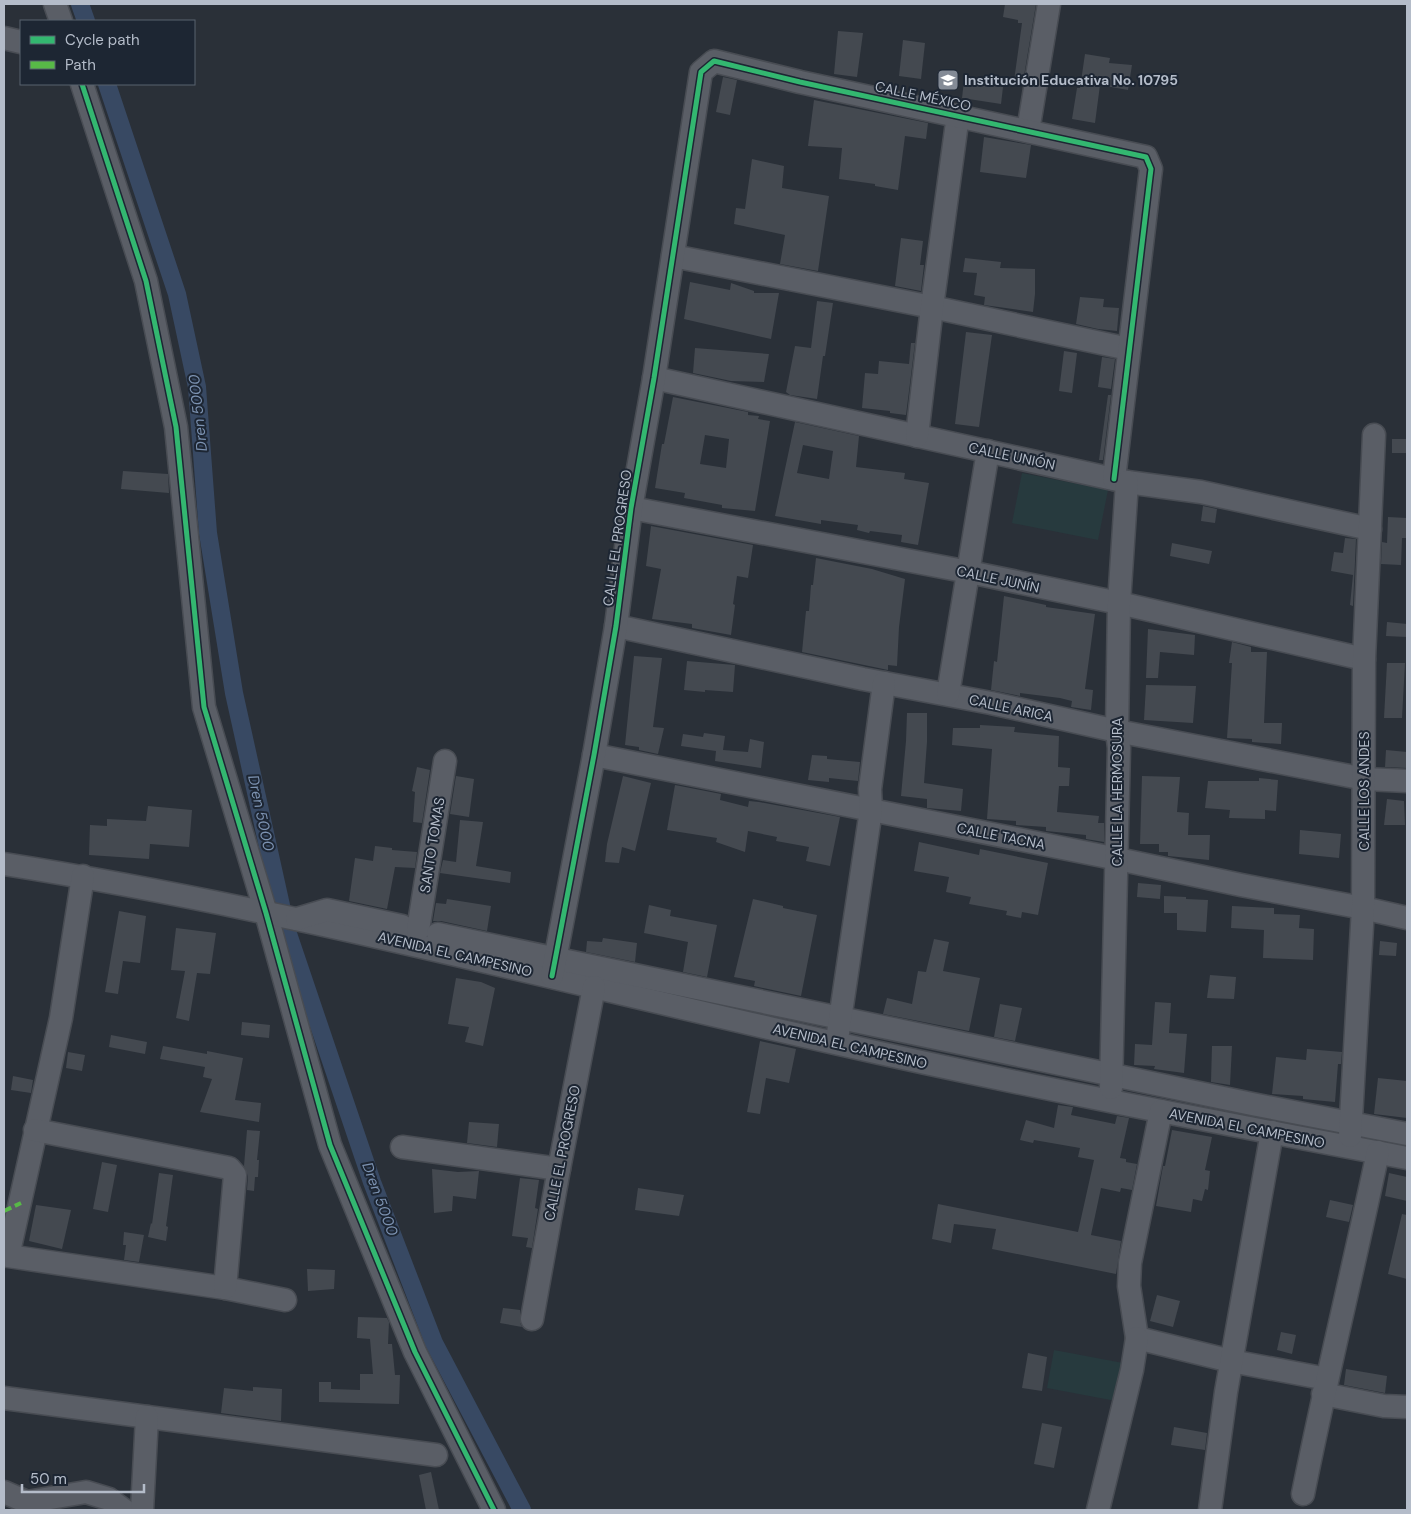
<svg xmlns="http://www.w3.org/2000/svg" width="1411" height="1514" viewBox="0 0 1411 1514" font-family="'DM Sans',sans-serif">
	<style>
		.park { fill: #273a3e }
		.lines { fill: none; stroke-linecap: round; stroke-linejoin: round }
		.canal { stroke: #384963; stroke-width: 18 }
		.building { fill: #444950; fill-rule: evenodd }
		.minor-casing { stroke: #484c53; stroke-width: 25 }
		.minor { stroke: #5a5e66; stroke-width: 22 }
		.quiet { stroke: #58b947; stroke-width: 4; stroke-dasharray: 8 4; stroke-linecap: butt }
		.cycleway-casing { stroke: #1d2633; stroke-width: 8 }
		.cycleway { stroke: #33b770; stroke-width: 5 }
		.labels { text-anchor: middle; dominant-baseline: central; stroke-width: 4; stroke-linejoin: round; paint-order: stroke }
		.poi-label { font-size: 14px; font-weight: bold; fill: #b4bcc9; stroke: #1d2633; text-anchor: start }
		.street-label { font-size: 14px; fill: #b4bcc9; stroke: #1d2633 }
		.water-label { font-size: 15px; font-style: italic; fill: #7c92b1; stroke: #1d2633 }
	</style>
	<rect width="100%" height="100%" fill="#2a3038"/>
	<!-- park -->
	<g class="park">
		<polygon points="1022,473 1108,490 1098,540 1012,523"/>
		<polygon points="1054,1350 1123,1363 1116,1401 1047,1388"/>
	</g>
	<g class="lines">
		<!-- canal -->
		<g class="canal">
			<polyline points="80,4 86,21"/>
			<polyline points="107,84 177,294 197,387 208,533 234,693 286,928 372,1182 434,1343 522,1510"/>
		</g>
	</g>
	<!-- building -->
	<g class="building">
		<polygon points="1005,4 1036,4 1023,82 1014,81 1022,23 1018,23 1018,20 1003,17"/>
		<polygon points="838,31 863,33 857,77 834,74"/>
		<polygon points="903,40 925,43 921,79 899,76"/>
		<polygon points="1085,54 1110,58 1109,63 1132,65 1128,90 1100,85 1095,123 1072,119 1077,88 1080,88"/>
		<polygon points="723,77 737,80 730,115 716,112"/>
		<polygon points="964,81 1003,87 1001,104 962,98"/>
		<polygon points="814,100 928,123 926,139 905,136 898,190 875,186 875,184 839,179 842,148 808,146"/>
		<polygon points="984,137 1031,145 1026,178 980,172"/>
		<polygon points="752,159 784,166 782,188 829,196 818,271 780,264 785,235 734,224 736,208 745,209"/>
		<polygon points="901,238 923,241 920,265 924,265 921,291 895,286"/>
		<polygon points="965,258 1001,262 1000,268 1035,269 1035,294 1033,312 984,305 985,297 974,295 977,273 963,272"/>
		<polygon points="690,282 730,290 731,283 754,291 754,293 779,293 771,339 684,319"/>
		<polygon points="1080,297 1104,299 1103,307 1119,308 1117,331 1098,329 1076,324"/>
		<polygon points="817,301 833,303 825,356 823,356 817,399 790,395 786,392 795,346 811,348"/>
		<polygon points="966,332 992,335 979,427 955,424"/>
		<polygon points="911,343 915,343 906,415 890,413 890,411 862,408 865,373 878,374 879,361 909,364"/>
		<polygon points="695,348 769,354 764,382 731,381 693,373"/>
		<polygon points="1064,351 1077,353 1072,393 1059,391"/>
		<polygon points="1102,357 1115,359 1111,389 1098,387"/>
		<polygon points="1108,395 1111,395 1103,460 1099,460"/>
		<path d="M673 397 748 412V415L759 416 758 419 770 421 755 511 722 508V505L684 498 685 493 655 488 662 444H664ZM705 435 729 439 726 468 700 464Z"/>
		<path d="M795 422 859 436 856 467 905 473 904 479 929 483 918 545 901 542 902 535 870 531 869 533 857 530 858 525 821 520V524L775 516ZM803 445 833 451 829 479 797 473Z"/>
		<rect x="1392" y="439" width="15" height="14"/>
		<polygon points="123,471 168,474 169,493 121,489"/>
		<polygon points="1203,506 1217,509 1215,523 1201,521"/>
		<polygon points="1388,517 1407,518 1407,538 1402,538 1401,565 1381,564 1382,542 1387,543"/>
		<polygon points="651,526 753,545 748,578 737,576 733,604 735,605 731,635 692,628 692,624 652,619 661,569 646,566"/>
		<polygon points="1345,538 1356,539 1353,606 1350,605 1353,575 1331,571 1334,552 1343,553"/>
		<polygon points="1172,543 1212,551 1209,564 1170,556"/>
		<polygon points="816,558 872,569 905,579 899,627 897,666 888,665 888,670 802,652 806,611 809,611 811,585 813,585"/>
		<polygon points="1004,596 1046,605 1046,607 1095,614 1085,689 1093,690 1091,710 1071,707 1072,701 1060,698 1020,693 1020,696 991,690 994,661 997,662"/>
		<polygon points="1387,622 1407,624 1407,637 1386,636"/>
		<polygon points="1148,629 1195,635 1194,655 1160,652 1158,678 1146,678"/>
		<polygon points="1232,642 1251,647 1251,652 1267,652 1264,723 1282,723 1281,744 1252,742 1252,739 1227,738 1232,663 1229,663"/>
		<polygon points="634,656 662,658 653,727 664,728 658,754 639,750 639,747 625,745"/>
		<polygon points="687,661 735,665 733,692 705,690 705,692 684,690"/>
		<polygon points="1387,663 1405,663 1402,718 1384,718"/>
		<polygon points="1146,685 1196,686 1193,723 1144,720"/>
		<polygon points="907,713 927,713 927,742 924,783 963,789 961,811 927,808 927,799 901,796 906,741"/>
		<polygon points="980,725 1015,727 1014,732 1059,736 1058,767 1070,768 1069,786 1059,786 1057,812 1099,816 1098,823 1104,823 1104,842 1086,839 1086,835 1046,831 1046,827 1016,825 1016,821 987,819 992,749 952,745 953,728 980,728"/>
		<polygon points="704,733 725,736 723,750 748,752 750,739 764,742 761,768 715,761 716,751 681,746 683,734 703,737"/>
		<polygon points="1386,750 1407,752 1407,768 1385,767"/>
		<polygon points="812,755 827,756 827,759 860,762 858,781 829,778 829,782 808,780"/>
		<polygon points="417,767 430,770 422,823 413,822 415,792 412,791"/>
		<polygon points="456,776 474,779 469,817 450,814"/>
		<polygon points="623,776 651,783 635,851 622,847 619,863 605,862 607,844"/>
		<polygon points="1142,776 1180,777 1177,812 1189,813 1188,835 1210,835 1209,860 1168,856 1168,852 1159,852 1159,844 1140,844"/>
		<polygon points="1259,778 1278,780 1276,811 1265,810 1265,819 1229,818 1230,810 1205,808 1208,781 1259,781"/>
		<polygon points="675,785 721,794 720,800 748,807 749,801 759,802 840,817 830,866 806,861 809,847 776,841 777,837 748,831 745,852 716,842 717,838 667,830"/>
		<polygon points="1387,799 1404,801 1405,825 1384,825"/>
		<polygon points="148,806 192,810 189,847 150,844 149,859 89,855 90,825 107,826 107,819 146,821"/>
		<polygon points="460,820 483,822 476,866 511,872 510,883 440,873 443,860 456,862"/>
		<polygon points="1300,830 1341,834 1339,858 1299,854"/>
		<polygon points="919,842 979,855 980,849 1048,863 1038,915 1022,912 1021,918 1006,915 1007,911 969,904 971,897 946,892 949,877 914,871"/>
		<polygon points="375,846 392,848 392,850 417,852 415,868 395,867 387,909 349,901 355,858 373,861"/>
		<polygon points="1138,883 1161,885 1160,899 1137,897"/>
		<polygon points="1164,896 1186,897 1186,899 1208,900 1206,932 1177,930 1177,913 1164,913"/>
		<polygon points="447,899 491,906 487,931 441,921 433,921 436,903 446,904"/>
		<polygon points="753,899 783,906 783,908 817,915 801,996 754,986 755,981 734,977"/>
		<polygon points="649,905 671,910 670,916 717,925 707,977 683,972 688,942 644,933"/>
		<polygon points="1232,906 1274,908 1274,914 1300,915 1299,928 1314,929 1313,960 1263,958 1264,930 1231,928"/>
		<polygon points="119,911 146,916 140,963 123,961 118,994 105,992"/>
		<polygon points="176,928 216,933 210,974 197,973 189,1021 176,1018 185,971 171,970"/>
		<polygon points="603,938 637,943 635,962 586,952 587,941 602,942"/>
		<polygon points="934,939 949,942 943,971 980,978 969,1031 883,1014 887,998 912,1004 918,971 926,972"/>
		<polygon points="1380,941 1397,943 1396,956 1379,955"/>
		<polygon points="1210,975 1236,977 1234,999 1207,998"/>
		<polygon points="456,978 481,982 495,988 483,1046 465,1042 469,1027 448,1024"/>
		<polygon points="1155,1002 1171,1003 1169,1033 1187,1034 1184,1073 1154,1069 1155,1066 1134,1065 1135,1044 1152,1045"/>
		<polygon points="1000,1004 1022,1008 1015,1041 994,1037"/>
		<polygon points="242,1022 270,1025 269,1038 241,1035"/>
		<polygon points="111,1035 147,1042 145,1054 109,1047"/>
		<polygon points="760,1041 796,1049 789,1083 766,1078 760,1114 747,1112"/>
		<polygon points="163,1046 207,1054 207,1051 243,1058 235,1100 261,1103 259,1122 200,1112 212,1079 203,1077 205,1067 160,1059"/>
		<polygon points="1212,1046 1232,1046 1230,1085 1211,1082"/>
		<polygon points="1307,1049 1342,1052 1341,1064 1338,1064 1335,1102 1303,1099 1303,1096 1272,1094 1276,1057 1306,1060"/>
		<polygon points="68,1052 85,1055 82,1071 66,1068"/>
		<polygon points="13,1076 33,1080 31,1093 11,1090"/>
		<polygon points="1378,1078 1407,1081 1407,1118 1374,1114"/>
		<polygon points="1058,1105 1073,1107 1071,1115 1115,1124 1117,1116 1129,1118 1120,1158 1126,1159 1126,1162 1137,1164 1132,1190 1121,1188 1120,1192 1101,1188 1091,1235 1121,1241 1116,1274 992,1249 996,1229 954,1224 951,1243 932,1239 938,1204 1078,1232 1094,1160 1078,1157 1080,1148 1034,1140 1033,1143 1020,1140 1026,1120 1054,1128"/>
		<polygon points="469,1122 499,1124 497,1147 467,1143"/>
		<polygon points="247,1130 260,1131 257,1160 259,1160 258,1177 255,1177 254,1191 247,1190 248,1176 244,1166"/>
		<polygon points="1172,1130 1212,1137 1205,1170 1210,1171 1208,1190 1205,1189 1202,1201 1193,1199 1191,1212 1156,1206 1163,1166 1165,1166"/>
		<polygon points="102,1162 117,1165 108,1212 93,1209"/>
		<polygon points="432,1169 458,1172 479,1171 476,1199 453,1196 452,1211 434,1213"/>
		<polygon points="159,1173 173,1175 166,1226 168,1227 166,1241 148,1237 151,1223 152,1224"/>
		<polygon points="1389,1173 1407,1177 1407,1201 1385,1196"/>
		<polygon points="520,1178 539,1180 535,1208 538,1209 532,1248 526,1247 528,1238 512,1236"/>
		<polygon points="638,1188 684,1195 679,1216 635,1210"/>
		<polygon points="1330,1200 1353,1205 1349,1222 1326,1217"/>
		<polygon points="36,1205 71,1210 62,1249 29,1241"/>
		<polygon points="1402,1214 1407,1215 1407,1279 1388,1274"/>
		<polygon points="124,1232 144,1235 139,1262 124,1260 126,1245 123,1245"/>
		<polygon points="307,1269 335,1270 334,1289 308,1291"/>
		<polygon points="1157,1295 1180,1301 1173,1327 1150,1321"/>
		<polygon points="503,1308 520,1310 520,1323 522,1327 500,1323"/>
		<polygon points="358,1317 387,1318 389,1322 388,1344 392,1344 395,1375 400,1375 399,1404 319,1402 319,1382 331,1382 331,1389 360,1390 360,1374 373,1374 370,1339 357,1338"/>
		<polygon points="1281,1332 1296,1335 1292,1354 1277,1350"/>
		<polygon points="1028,1353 1047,1357 1042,1391 1022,1388"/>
		<polygon points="1346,1369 1387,1376 1385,1393 1344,1385"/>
		<polygon points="253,1387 282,1389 281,1421 221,1413 224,1388 253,1391"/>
		<polygon points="1042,1423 1062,1427 1054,1468 1034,1464"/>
		<polygon points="1174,1427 1207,1433 1205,1450 1171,1445"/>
		<polygon points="431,1472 439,1510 426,1510 419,1475"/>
	</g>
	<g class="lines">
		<!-- minor casing -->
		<g class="minor-casing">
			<g id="minor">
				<polyline points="55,4 61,21"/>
				<polyline points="4,38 21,42"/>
				<polyline points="82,84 146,281 176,427 204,707 266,913 330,1145 415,1352 494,1510"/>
				<polyline points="1028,131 1049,4"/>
				<polyline points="673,256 932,307 1129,349"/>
				<polyline points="654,378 1127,482 1201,492 1370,529"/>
				<polyline points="917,436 932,307 958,115"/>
				<polyline points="631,508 969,572 1119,603 1364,659"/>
				<polyline points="616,626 863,679 991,703 1117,731 1365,779 1407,781"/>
				<polyline points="948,694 988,451"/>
				<polyline points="594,755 1118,859 1241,885 1363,908 1407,918"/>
				<path d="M4 864C284 908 558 981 835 1043 1025 1086 1216 1122 1407 1158"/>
				<polyline points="83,876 61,1018 8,1256 225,1288 285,1300"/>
				<polyline points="297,919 327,910 402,926"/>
				<polyline points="418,930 445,761"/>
				<polyline points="438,934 1252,1104 1407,1134"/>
				<polyline points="552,976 594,755 616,626 631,508 654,378 701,72 714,61 800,82 1146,157 1151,169 1150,177 1114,479"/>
				<polyline points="838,1033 871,810 870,789 884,683"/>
				<polyline points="1111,1088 1119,748 1117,731 1119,603 1127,482"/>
				<polyline points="1161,1111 1130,1263 1129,1286 1137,1338 1231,1361 1327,1379"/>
				<polyline points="35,1130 229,1168 235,1175 225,1288"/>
				<polyline points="1350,1136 1363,908 1364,659 1374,435"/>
				<polyline points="402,1147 559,1169"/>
				<polyline points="532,1319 559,1169 594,987"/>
				<polyline points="1323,1394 1384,1406 1407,1407"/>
				<polyline points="4,1398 436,1455"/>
				<polyline points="4,1492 27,1502 86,1492 109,1499 124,1510"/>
				<path d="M1303 1494C1326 1379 1354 1266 1378 1152"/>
				<polyline points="142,1510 147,1417"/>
				<polyline points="1098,1510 1132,1370 1137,1338"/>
				<polyline points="1210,1510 1226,1392 1272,1132"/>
			</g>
		</g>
		<!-- minor -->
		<use href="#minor" class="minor"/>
		<!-- quiet -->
		<polyline class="quiet" points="4,1211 21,1203"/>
		<!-- cycleway casing -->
		<g class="cycleway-casing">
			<g id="cycleway">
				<polyline points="82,84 146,281 176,427 204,707 266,913 330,1145 415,1352 494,1510"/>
				<polyline points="552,976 594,755 616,626 631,508 654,378 701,72 714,61 800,82 1146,157 1151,169 1150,177 1114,479"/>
			</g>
		</g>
		<!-- cycleway -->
		<use href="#cycleway" class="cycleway"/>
	</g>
	<!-- icons -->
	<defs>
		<g id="school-square" transform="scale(1.125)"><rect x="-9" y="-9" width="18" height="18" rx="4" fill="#848b96" stroke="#1d2633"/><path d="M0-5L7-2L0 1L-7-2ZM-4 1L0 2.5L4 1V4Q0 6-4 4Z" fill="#fff"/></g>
	</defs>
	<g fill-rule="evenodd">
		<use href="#school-square" x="948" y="80"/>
	</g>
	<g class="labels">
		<!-- poi labels -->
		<g class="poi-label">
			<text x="964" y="80">Institución Educativa No. 10795</text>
		</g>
		<!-- street labels -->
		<g class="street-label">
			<text transform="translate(923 96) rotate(12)">CALLE MÉXICO</text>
			<text transform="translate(1012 456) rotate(12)">CALLE UNIÓN</text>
			<text transform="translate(617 538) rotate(-82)">CALLE EL PROGRESO</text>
			<text transform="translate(998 579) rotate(12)">CALLE JUNÍN</text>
			<text transform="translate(1011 708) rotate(12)">CALLE ARICA</text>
			<text transform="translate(1364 791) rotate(-90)">CALLE LOS ANDES</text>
			<text transform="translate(1117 792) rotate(-90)">CALLE LA HERMOSURA</text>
			<text transform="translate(1001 836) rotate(11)">CALLE TACNA</text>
			<text transform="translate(432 845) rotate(-81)">SANTO TOMAS</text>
			<text transform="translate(455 954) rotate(13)">AVENIDA EL CAMPESINO</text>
			<text transform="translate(850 1046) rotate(13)">AVENIDA EL CAMPESINO</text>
			<text transform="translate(1247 1128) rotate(11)">AVENIDA EL CAMPESINO</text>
			<text transform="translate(562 1153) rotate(-79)">CALLE EL PROGRESO</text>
		</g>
		<!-- water labels -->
		<g class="water-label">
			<text transform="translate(198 413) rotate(-96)">Dren 5000</text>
			<text transform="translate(261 813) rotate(78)">Dren 5000</text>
			<text transform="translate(380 1199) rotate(70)">Dren 5000</text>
		</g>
	</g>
	<!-- border -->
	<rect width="1411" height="1514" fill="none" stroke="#b4bcc9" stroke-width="10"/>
	<!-- legend -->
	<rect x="20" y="20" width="175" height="65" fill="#1d2633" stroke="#59626f"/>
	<rect x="30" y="36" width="25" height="8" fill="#33b770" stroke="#59626f"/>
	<text x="65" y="45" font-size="15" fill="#b4bcc9">Cycle path</text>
	<rect x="30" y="61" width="25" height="8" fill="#58b947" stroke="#59626f"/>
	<text x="65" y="70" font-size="15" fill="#b4bcc9">Path</text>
	<!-- scale -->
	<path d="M22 1484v8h122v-8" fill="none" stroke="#b4bcc9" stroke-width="2.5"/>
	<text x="30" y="1484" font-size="15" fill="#b4bcc9" stroke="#1d2633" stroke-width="4" paint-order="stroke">50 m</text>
</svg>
